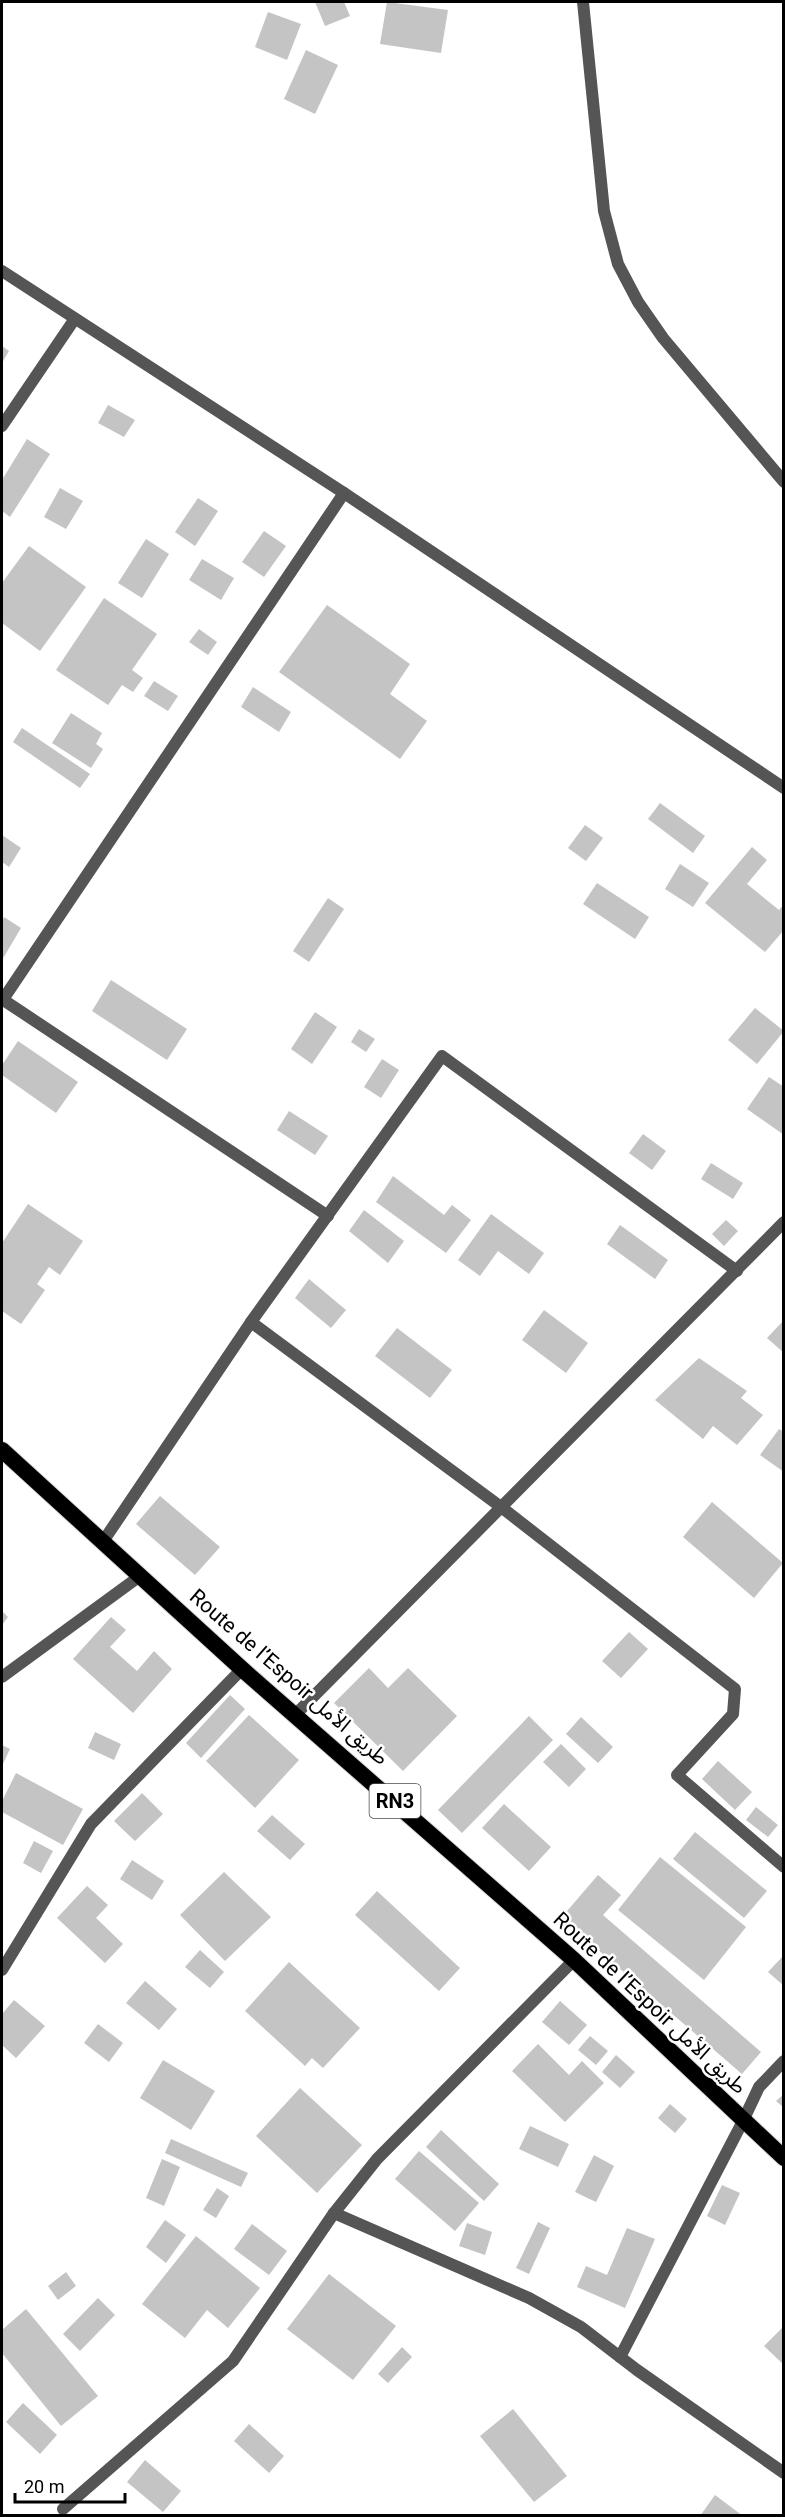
<svg xmlns="http://www.w3.org/2000/svg" width="785" height="2517" viewBox="0 0 785 2517" font-family="Roboto,'Noto Sans Arabic',sans-serif">
	<style>
		.building { fill: #c4c4c4 }
		.lines { fill: none; stroke-linecap: round; stroke-linejoin: round }
		.trunk-casing { stroke: #dbdbdb; stroke-width: 18 }
		.service { stroke: #555; stroke-width: 12 }
		.minor { stroke: #555; stroke-width: 12 }
		.trunk { stroke: #000; stroke-width: 16 }
		.labels { text-anchor: middle; dominant-baseline: central; stroke-width: 5; stroke-linejoin: round; paint-order: stroke }
		.shield { fill: #fff; stroke: #4c4c4c; stroke-width: 1.5 }
		.shield-label { font-size: 20px; font-weight: bold; fill: #000 }
		.street-label { font-size: 21px; fill: #000; stroke: #fff }
	</style>
	<rect width="100%" height="100%" fill="#fff"/>
	<!-- building -->
	<g class="building">
		<polygon points="315,2 344,2 350,16 325,26"/>
		<polygon points="387,2 448,10 441,53 380,44"/>
		<polygon points="268,12 301,24 287,60 255,47"/>
		<polygon points="306,50 338,65 315,114 284,99"/>
		<polygon points="2,346 9,351 2,363"/>
		<polygon points="108,405 135,420 124,437 98,423"/>
		<polygon points="27,439 50,454 10,517 2,511 2,480"/>
		<polygon points="60,488 83,501 66,529 44,517"/>
		<polygon points="198,498 218,511 195,546 175,532"/>
		<polygon points="264,531 286,546 264,577 242,562"/>
		<polygon points="146,539 169,554 142,598 118,583"/>
		<polygon points="29,546 86,587 40,651 2,623 2,583"/>
		<polygon points="202,559 234,578 221,600 189,580"/>
		<polygon points="104,598 157,634 132,670 143,678 133,692 122,685 108,705 56,670"/>
		<polygon points="327,605 410,664 390,694 427,721 400,759 279,672"/>
		<polygon points="199,629 217,642 208,655 189,642"/>
		<polygon points="154,681 178,696 168,711 144,696"/>
		<polygon points="253,687 291,712 279,732 241,707"/>
		<polygon points="71,713 102,733 96,744 103,749 91,768 52,743"/>
		<polygon points="22,728 90,774 80,788 13,742"/>
		<polygon points="660,803 705,836 693,853 648,819"/>
		<polygon points="585,825 603,838 586,861 568,848"/>
		<polygon points="2,835 21,848 9,867 2,862"/>
		<polygon points="752,847 767,860 747,884 779,910 784,904 784,930 765,952 705,903"/>
		<polygon points="680,864 709,883 693,907 665,889"/>
		<polygon points="597,883 649,917 635,939 583,904"/>
		<polygon points="328,898 344,909 309,962 293,951"/>
		<polygon points="4,917 21,928 2,960 2,922"/>
		<polygon points="111,980 187,1029 167,1060 92,1011"/>
		<polygon points="755,1008 784,1031 757,1064 728,1040"/>
		<polygon points="315,1012 337,1027 312,1064 291,1049"/>
		<polygon points="359,1029 375,1039 366,1052 351,1042"/>
		<polygon points="18,1041 78,1082 56,1113 2,1075 2,1065"/>
		<polygon points="382,1059 399,1070 381,1098 364,1087"/>
		<polygon points="769,1077 784,1087 784,1135 747,1109"/>
		<polygon points="289,1111 328,1136 315,1155 277,1130"/>
		<polygon points="643,1134 666,1151 652,1170 629,1153"/>
		<polygon points="711,1163 743,1183 733,1199 701,1179"/>
		<polygon points="393,1176 444,1215 452,1205 471,1220 446,1253 376,1202"/>
		<polygon points="28,1204 83,1241 60,1275 49,1267 37,1284 45,1290 21,1324 2,1311 2,1243"/>
		<polygon points="364,1210 404,1241 388,1263 349,1231"/>
		<polygon points="491,1214 544,1253 529,1274 498,1251 480,1276 458,1260"/>
		<polygon points="726,1220 738,1231 724,1246 712,1234"/>
		<polygon points="620,1225 668,1260 655,1279 607,1244"/>
		<polygon points="309,1279 346,1310 331,1328 295,1298"/>
		<polygon points="544,1310 588,1343 566,1373 522,1340"/>
		<polygon points="784,1320 784,1353 767,1338"/>
		<polygon points="397,1328 452,1370 430,1398 375,1356"/>
		<polygon points="699,1358 747,1391 741,1398 763,1415 737,1445 713,1426 703,1439 655,1400"/>
		<polygon points="779,1429 784,1432 784,1472 760,1455"/>
		<polygon points="160,1496 220,1547 195,1575 136,1524"/>
		<polygon points="712,1502 783,1563 754,1598 683,1537"/>
		<polygon points="2,1611 8,1617 2,1625"/>
		<polygon points="111,1617 126,1630 110,1647 137,1671 154,1651 172,1669 133,1713 73,1659"/>
		<polygon points="629,1632 648,1649 621,1678 602,1661"/>
		<polygon points="369,1668 388,1688 408,1668 457,1716 403,1771 334,1703"/>
		<polygon points="230,1695 245,1709 201,1758 186,1743"/>
		<polygon points="249,1715 299,1760 255,1808 206,1761"/>
		<polygon points="529,1716 553,1740 462,1833 438,1810"/>
		<polygon points="581,1717 613,1747 598,1763 566,1734"/>
		<polygon points="95,1732 121,1744 114,1760 88,1748"/>
		<polygon points="561,1744 586,1769 569,1787 543,1762"/>
		<polygon points="2,1745 10,1749 2,1766"/>
		<polygon points="718,1761 752,1792 735,1810 702,1779"/>
		<polygon points="16,1773 83,1809 63,1845 2,1812 2,1801"/>
		<polygon points="142,1793 163,1814 135,1841 114,1821"/>
		<polygon points="504,1804 551,1847 529,1871 482,1828"/>
		<polygon points="756,1807 778,1825 768,1837 746,1820"/>
		<polygon points="272,1815 305,1844 290,1860 257,1831"/>
		<polygon points="695,1832 767,1891 744,1918 673,1859"/>
		<polygon points="34,1841 53,1851 41,1873 23,1863"/>
		<polygon points="660,1857 746,1927 704,1980 618,1910"/>
		<polygon points="132,1860 164,1881 152,1900 120,1879"/>
		<polygon points="224,1872 271,1917 225,1961 180,1915"/>
		<polygon points="598,1875 621,1895 603,1915 761,2052 742,2074 561,1918"/>
		<polygon points="87,1886 108,1905 96,1918 123,1944 105,1963 57,1918"/>
		<polygon points="377,1891 460,1968 439,1991 355,1915"/>
		<polygon points="200,1950 224,1972 210,1988 185,1967"/>
		<polygon points="784,1955 784,1986 768,1972"/>
		<polygon points="289,1962 360,2028 323,2068 312,2058 305,2066 245,2011"/>
		<polygon points="145,1981 177,2009 159,2030 126,2003"/>
		<polygon points="14,2000 45,2026 16,2058 2,2045 2,2014"/>
		<polygon points="560,2001 587,2025 569,2045 542,2022"/>
		<polygon points="98,2024 123,2043 109,2062 84,2043"/>
		<polygon points="590,2036 608,2051 596,2065 578,2050"/>
		<polygon points="538,2044 569,2075 582,2061 604,2083 565,2122 512,2071"/>
		<polygon points="616,2055 635,2072 620,2088 602,2072"/>
		<polygon points="163,2060 215,2091 191,2130 140,2098"/>
		<polygon points="300,2088 362,2145 317,2193 256,2136"/>
		<polygon points="784,2094 784,2108 776,2101"/>
		<polygon points="670,2104 687,2119 675,2133 658,2118"/>
		<polygon points="530,2126 569,2144 558,2167 519,2149"/>
		<polygon points="441,2130 499,2184 484,2201 426,2147"/>
		<polygon points="171,2139 248,2173 241,2187 165,2153"/>
		<polygon points="419,2151 479,2203 455,2231 395,2179"/>
		<polygon points="594,2155 614,2166 596,2202 575,2192"/>
		<polygon points="162,2159 180,2167 164,2206 146,2198"/>
		<polygon points="722,2185 740,2193 725,2225 707,2216"/>
		<polygon points="217,2188 229,2196 216,2218 203,2210"/>
		<polygon points="165,2220 186,2235 166,2263 146,2247"/>
		<polygon points="538,2222 550,2228 529,2274 516,2268"/>
		<polygon points="467,2223 492,2232 485,2255 459,2246"/>
		<polygon points="252,2224 287,2251 269,2275 234,2249"/>
		<polygon points="627,2228 655,2239 625,2308 577,2287 586,2266 607,2275"/>
		<polygon points="196,2236 260,2288 228,2328 207,2310 185,2338 142,2304"/>
		<polygon points="66,2272 76,2286 58,2300 48,2286"/>
		<polygon points="329,2274 396,2326 353,2380 287,2329"/>
		<polygon points="98,2298 115,2315 80,2351 63,2334"/>
		<polygon points="26,2309 98,2396 61,2426 2,2353 2,2330"/>
		<polygon points="784,2326 784,2365 764,2346"/>
		<polygon points="402,2347 412,2357 388,2383 378,2374"/>
		<polygon points="23,2403 57,2435 40,2454 6,2422"/>
		<polygon points="513,2409 567,2476 534,2502 480,2436"/>
		<polygon points="249,2424 284,2456 269,2473 234,2441"/>
		<polygon points="145,2460 181,2491 163,2512 127,2482"/>
		<polygon points="715,2495 743,2516 700,2516"/>
	</g>
	<g class="lines">
		<!-- trunk casing -->
		<g class="trunk-casing">
			<polyline id="trunk" points="2,1450 242,1669 574,1960 784,2158"/>
		</g>
		<!-- service -->
		<g class="service">
			<polyline points="583,2 604,211 618,264 638,302 663,338 784,482"/>
			<polyline points="620,2357 743,2121"/>
		</g>
		<!-- minor -->
		<g class="minor">
			<polyline points="2,271 344,493 784,788"/>
			<polyline points="2,426 74,320"/>
			<polyline points="2,999 328,1216"/>
			<polyline points="2,1001 344,493"/>
			<polyline points="251,1322 501,1507 735,1689 733,1714 677,1775 784,1867"/>
			<polyline points="102,1543 251,1322 442,1056 737,1271"/>
			<polyline points="2,1677 140,1576"/>
			<polyline points="296,1714 784,1222"/>
			<polyline points="2,1970 91,1824 242,1669"/>
			<polyline points="743,2121 759,2087 784,2061"/>
			<polyline points="334,2213 529,2298 581,2327 637,2370 784,2473"/>
			<polyline points="63,2509 233,2361 334,2213 377,2159 574,1960"/>
		</g>
		<!-- trunk -->
		<use href="#trunk" class="trunk"/>
	</g>
	<g class="labels">
		<!-- shield labels -->
		<rect class="shield" x="369.5" y="1784" width="51" height="34" rx="4.5"/>
		<g class="shield-label">
			<text x="395" y="1801">RN3</text>
		</g>
		<!-- street labels -->
		<g class="street-label">
			<text transform="translate(289 1677) rotate(41)">Route de l’Espoir طريق الأمل</text>
			<text transform="translate(650 2003) rotate(43)">Route de l’Espoir طريق الأمل</text>
		</g>
	</g>
	<!-- border -->
	<rect width="785" height="2517" fill="none" stroke="#000000" stroke-width="6"/>
	<!-- scale -->
	<path d="M15 2493v9h110v-9" fill="none" stroke="#000000" stroke-width="3"/>
	<text x="24" y="2493" font-size="18" fill="#000000" stroke="#ffffff" stroke-width="4.5" paint-order="stroke">20 m</text>
</svg>
